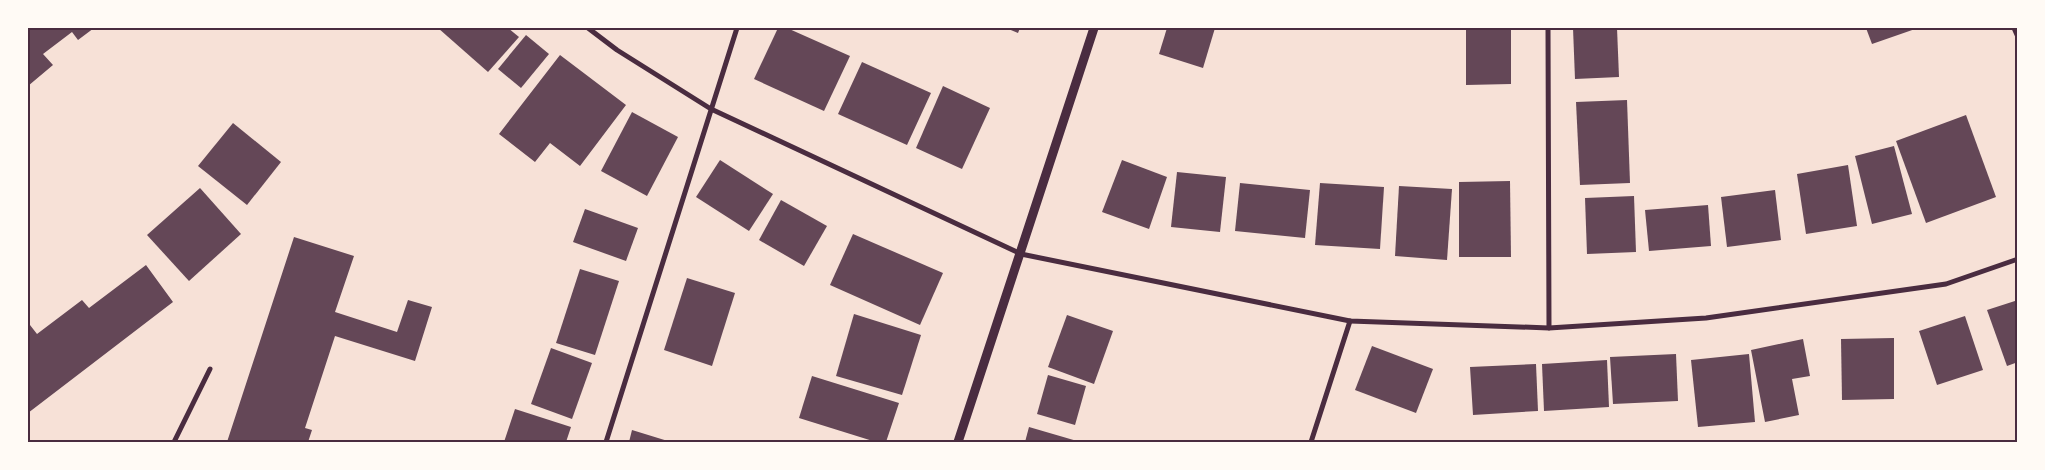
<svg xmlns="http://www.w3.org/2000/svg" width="2045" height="470" viewBox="0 0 2045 470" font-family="'Noto Sans',sans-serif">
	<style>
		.building { fill: #644757 }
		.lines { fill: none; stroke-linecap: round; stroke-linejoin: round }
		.minor { stroke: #4a2c40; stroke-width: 5 }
		.tertiary { stroke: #4a2c40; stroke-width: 9 }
		.neatline { fill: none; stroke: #4a2c40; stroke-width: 2 }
	</style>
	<rect width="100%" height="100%" fill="#f7e1d7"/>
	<!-- building -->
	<g class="building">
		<polygon points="28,28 94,28 78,40 72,32 43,54 53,65 28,86"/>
		<polygon points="438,28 508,28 519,37 488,72"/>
		<polygon points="778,28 787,28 850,56 824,111 754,79"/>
		<polygon points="1006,28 1020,28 1018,33"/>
		<polygon points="1167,28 1215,28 1203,68 1159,54"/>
		<polygon points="1466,28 1511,28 1511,84 1466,85"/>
		<polygon points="1573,28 1617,28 1619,77 1575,79"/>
		<polygon points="1866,28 1918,28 1872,44"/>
		<polygon points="526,35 549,54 521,88 498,69"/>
		<polygon points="560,55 626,105 580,166 550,143 535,162 499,134"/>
		<polygon points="862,62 931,93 907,145 838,114"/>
		<polygon points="943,86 990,108 962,169 916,148"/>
		<polygon points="1627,100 1630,183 1580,185 1576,102"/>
		<polygon points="632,112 678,137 647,196 601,171"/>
		<polygon points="1966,115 1996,197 1926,223 1896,141"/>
		<polygon points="233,123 281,162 247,205 198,166"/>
		<polygon points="1894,146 1912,214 1872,224 1855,156"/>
		<polygon points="720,160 773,194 749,231 696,197"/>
		<polygon points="1122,160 1167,177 1149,229 1102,212"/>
		<polygon points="1848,165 1857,226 1806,234 1797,174"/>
		<polygon points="1177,172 1226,177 1220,232 1171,227"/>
		<polygon points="1510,181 1511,257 1459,257 1459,182"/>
		<polygon points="1240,183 1310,190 1305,238 1235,231"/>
		<polygon points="1320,183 1384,187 1380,249 1315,245"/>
		<polygon points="1399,186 1452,189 1447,260 1395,256"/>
		<polygon points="200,188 241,234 189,281 147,235"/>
		<polygon points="1775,190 1781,240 1727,247 1721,197"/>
		<polygon points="1634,196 1636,252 1587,254 1585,198"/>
		<polygon points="781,200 827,226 804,266 759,240"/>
		<polygon points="1708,205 1711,246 1649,251 1645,210"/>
		<polygon points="585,209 638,228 626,261 573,242"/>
		<polygon points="853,234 943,273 920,325 830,285"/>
		<polygon points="294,237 354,256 335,312 397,332 408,300 432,307 415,361 335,336 305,428 312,430 308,442 227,442"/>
		<polygon points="146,265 173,302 28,413 28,328 30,325 37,334 82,300 89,308"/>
		<polygon points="580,269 619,281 595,355 556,343"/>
		<polygon points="687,278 735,293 712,366 664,350"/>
		<polygon points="2018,300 2018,362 2007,366 1987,310"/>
		<polygon points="854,314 921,335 902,395 836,376"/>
		<polygon points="1067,315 1113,331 1094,384 1048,367"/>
		<polygon points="1965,316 1983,370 1937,385 1919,331"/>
		<polygon points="1894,338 1894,399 1842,400 1841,339"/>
		<polygon points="1803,339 1810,376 1792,379 1799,415 1765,422 1751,350"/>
		<polygon points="1372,346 1433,369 1416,413 1355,390"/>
		<polygon points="551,348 592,363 572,419 531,404"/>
		<polygon points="1676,354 1678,401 1613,404 1610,357"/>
		<polygon points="1749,354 1755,422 1698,427 1691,360"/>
		<polygon points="1607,360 1609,407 1544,411 1542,364"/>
		<polygon points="1536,364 1538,411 1473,415 1470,367"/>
		<polygon points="1048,375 1086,386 1075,425 1037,414"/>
		<polygon points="812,376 899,403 886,442 876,442 799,418"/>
		<polygon points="515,409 571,427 566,442 504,442"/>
		<polygon points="1029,427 1077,441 1076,442 1025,442"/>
		<polygon points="632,430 671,442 629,442"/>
	</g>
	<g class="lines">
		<!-- minor -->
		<g class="minor">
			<polyline points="588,28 617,50 711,109 1021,254 1350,321 1549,328 1706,318 1946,284 2018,259"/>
			<polyline points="1548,28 1549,328"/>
			<polyline points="2014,28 2018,37"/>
			<polyline points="174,442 210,369"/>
			<polyline points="606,442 737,28"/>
			<polyline points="1311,442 1350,321"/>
		</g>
		<!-- tertiary -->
		<polyline class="tertiary" points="958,442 1094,28"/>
	</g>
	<!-- border -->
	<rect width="2045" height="470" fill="none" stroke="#fffaf5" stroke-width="58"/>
	<rect x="29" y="29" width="1987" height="412" class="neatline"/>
</svg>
